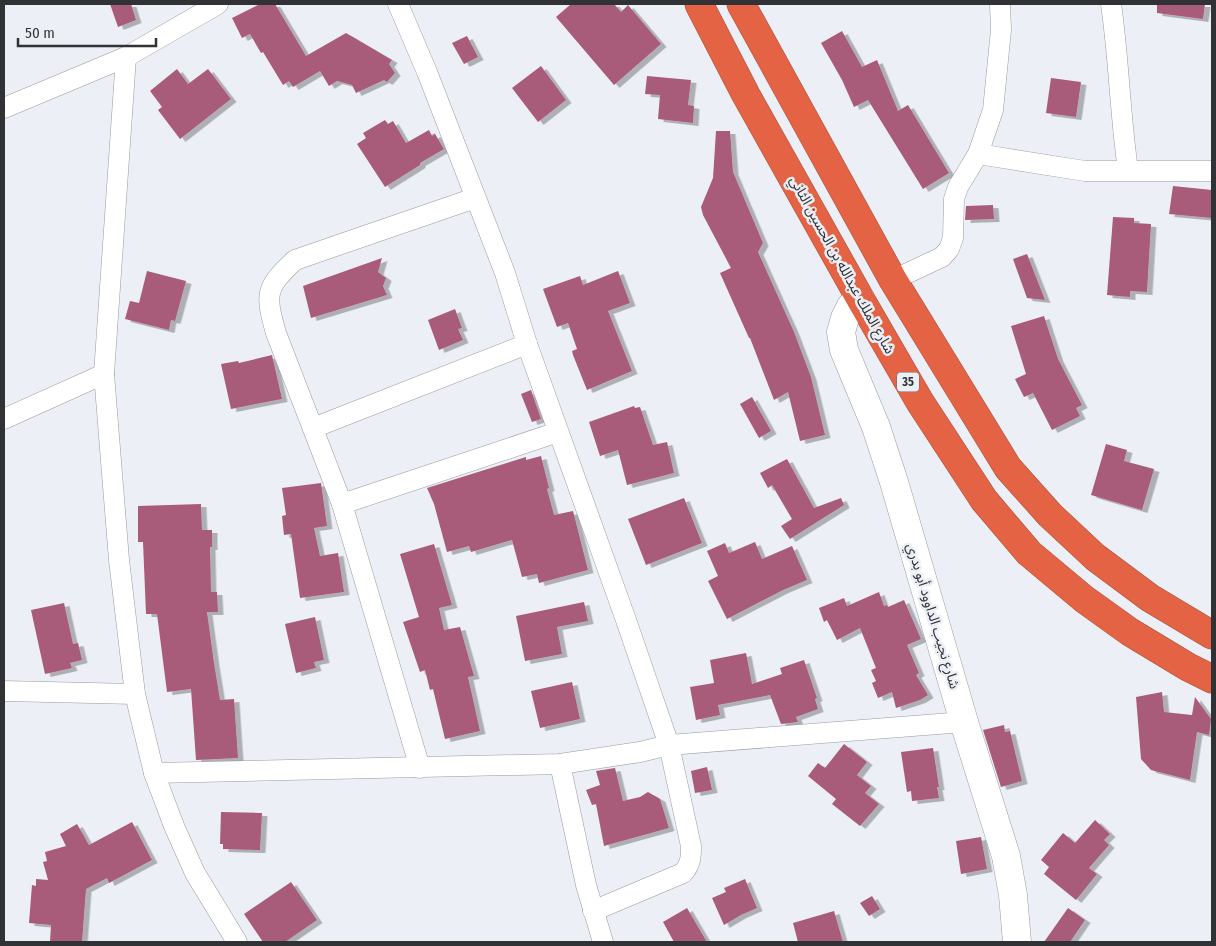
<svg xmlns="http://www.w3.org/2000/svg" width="1216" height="946" viewBox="0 0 1216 946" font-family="'Fira Sans Condensed','Noto Sans Arabic',sans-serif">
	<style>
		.building { fill: #a95b79; filter: url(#shadow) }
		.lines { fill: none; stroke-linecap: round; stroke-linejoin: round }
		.street-casing { stroke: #989ba1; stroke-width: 21 }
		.secondary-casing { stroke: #989ba1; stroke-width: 29 }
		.highway-casing { stroke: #a5523f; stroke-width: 29 }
		.street { stroke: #fff; stroke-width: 20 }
		.secondary { stroke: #fff; stroke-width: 28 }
		.highway { stroke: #e36344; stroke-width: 28 }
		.labels { text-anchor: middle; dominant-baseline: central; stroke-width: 5; stroke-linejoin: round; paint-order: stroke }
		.shield { fill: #eceff6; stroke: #696b6f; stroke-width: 1 }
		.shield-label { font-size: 12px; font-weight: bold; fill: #313235 }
		.street-label { font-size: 14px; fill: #313235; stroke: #eceff6 }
	</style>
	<defs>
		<filter id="shadow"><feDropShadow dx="5.5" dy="3" stdDeviation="0" flood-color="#0004"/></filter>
	</defs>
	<rect width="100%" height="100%" fill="#eceff6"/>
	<!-- building -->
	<g class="building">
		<polygon points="110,4 131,4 136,20 118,27"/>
		<polygon points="260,4 275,4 306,56 346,33 392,60 389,64 395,73 387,82 384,80 356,93 352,85 337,81 329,86 320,71 293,87 289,81 283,85 263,52 261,53 250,34 242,38 232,18"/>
		<polygon points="571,4 614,4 621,12 628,5 661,44 614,85 556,17"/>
		<polygon points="1157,4 1205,4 1203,19 1157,13"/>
		<polygon points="842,31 862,67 877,60 898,111 908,105 949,173 923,189 868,100 854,107 842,80 821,43"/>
		<polygon points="467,36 478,57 464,64 452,43"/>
		<polygon points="541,66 566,100 538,122 512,88"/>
		<polygon points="177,69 188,84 208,69 231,99 180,139 158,110 162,107 150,91"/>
		<polygon points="647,76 691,80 688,105 694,106 693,123 658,119 660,95 645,94"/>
		<polygon points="1051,78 1081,82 1076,117 1046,113"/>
		<polygon points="385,120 388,124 393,121 406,143 429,130 432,136 435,134 444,149 420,163 420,165 385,187 357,144 366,138 363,133"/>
		<polygon points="716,131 730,131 733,172 763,243 758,252 794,332 811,377 825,435 800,441 788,392 774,400 750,338 749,338 720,273 731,268 703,215 701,207 713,178"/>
		<polygon points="1173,186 1212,190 1212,218 1169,214"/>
		<polygon points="993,205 994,219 965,220 966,206"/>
		<polygon points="1113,217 1134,218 1134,223 1151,224 1147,292 1130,291 1130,297 1107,295"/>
		<polygon points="1027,254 1045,300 1027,298 1013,259"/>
		<polygon points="382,258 378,272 386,278 383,286 387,295 311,318 303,286"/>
		<polygon points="147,271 186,281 175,321 171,320 169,330 125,319 130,301 139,303"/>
		<polygon points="618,271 630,303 608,311 632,371 587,390 573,355 572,351 577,349 568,323 557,327 543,289 580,276 583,285"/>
		<polygon points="455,309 462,328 458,329 463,340 439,350 428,320"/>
		<polygon points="1044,316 1058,359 1082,405 1076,408 1080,416 1052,430 1033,393 1024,397 1015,379 1026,374 1011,326"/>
		<polygon points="272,355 282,399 231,409 221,364 238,361 239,363"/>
		<polygon points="531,390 541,419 532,422 521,394"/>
		<polygon points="752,397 771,431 759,438 740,404"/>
		<polygon points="634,406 635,408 640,407 653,445 667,442 674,473 627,485 618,450 600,456 589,422"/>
		<polygon points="1106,444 1127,450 1124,461 1154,469 1142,510 1091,495"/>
		<polygon points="541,456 549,488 547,489 554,515 573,511 588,570 539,583 537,574 522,577 512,540 471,552 469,546 447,552 434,504 427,488 526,457 526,460"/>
		<polygon points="787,459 814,508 841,498 844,505 790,539 781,526 792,519 772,485 768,488 760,473"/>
		<polygon points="321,483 327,526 314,528 320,556 338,553 344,592 300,598 291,534 284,535 282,516 286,515 282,488"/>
		<polygon points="684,498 702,543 646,565 628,519"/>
		<polygon points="201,504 202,530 212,530 212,547 210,547 211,592 217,592 218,612 207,612 214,663 220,700 234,699 238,758 196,760 191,689 167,692 157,614 146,614 143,542 138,542 138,506"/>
		<polygon points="755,542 762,559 792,546 807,580 783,590 727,619 708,581 718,576 707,551 725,543 729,553"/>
		<polygon points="434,544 452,605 439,608 444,630 460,627 474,676 468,677 480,731 445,739 433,689 430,690 425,670 420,672 403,622 419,617 400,554"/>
		<polygon points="879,592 884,606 887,605 888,607 904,600 921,639 907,645 919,673 916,675 928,695 920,700 896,708 892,692 878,698 872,683 876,681 871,670 876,668 860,628 837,640 827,620 824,622 819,608 844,598 847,606"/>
		<polygon points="584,602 588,621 557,627 562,654 525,661 516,616"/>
		<polygon points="64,603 73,644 78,643 82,660 70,663 72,668 45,674 31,610"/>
		<polygon points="315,617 324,660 314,662 316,668 296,673 285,624"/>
		<polygon points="746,653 752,684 782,674 780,668 804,660 817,698 815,699 818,709 796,717 798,722 781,724 770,695 718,705 720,715 696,720 690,687 714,683 710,660"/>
		<polygon points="572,682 580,719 540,728 531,691"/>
		<polygon points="1162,692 1164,712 1192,715 1195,697 1211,719 1209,735 1197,732 1190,780 1151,770 1141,759 1136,697"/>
		<polygon points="1004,725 1005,732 1010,731 1022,781 1001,787 983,730"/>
		<polygon points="844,744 867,762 857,775 871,786 865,793 879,804 860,826 832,804 836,799 808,776 818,763 825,768"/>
		<polygon points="933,748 939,787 937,787 939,798 912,801 911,791 907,792 901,752"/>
		<polygon points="707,767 712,790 695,793 691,771"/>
		<polygon points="615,768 623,801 640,797 648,792 660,799 669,828 604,846 596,804 592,805 586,790 600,785 596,771"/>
		<polygon points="221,812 262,813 260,850 223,849 223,844 220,844"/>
		<polygon points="1095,820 1110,834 1104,840 1109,845 1089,868 1097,874 1076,900 1044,874 1049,867 1041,860 1063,833 1075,843"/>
		<polygon points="132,822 152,860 109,883 107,878 86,889 82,942 50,942 51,925 29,923 32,885 36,886 36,879 48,880 43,862 47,861 45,852 66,846 60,834 77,824 89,845"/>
		<polygon points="981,837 987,869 961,874 956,841"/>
		<polygon points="745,879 757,908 741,915 724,925 712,898 726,892 724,888"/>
		<polygon points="291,882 317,920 285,942 263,942 244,914"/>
		<polygon points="872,896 880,909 869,916 860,903"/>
		<polygon points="687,908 707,942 674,942 663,922"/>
		<polygon points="1068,908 1085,920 1070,942 1044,942"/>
		<polygon points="834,911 843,942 798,942 793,923"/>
	</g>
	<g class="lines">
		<!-- street casing -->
		<g class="street-casing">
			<g id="street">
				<path d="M398 4 427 72 505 273 527 344 626 620 669 745 691 846C691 857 691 864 683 873L593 911"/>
				<path d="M1111 4C1119 59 1120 115 1128 170"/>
				<polyline points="126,57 104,374 119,560 135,694 154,773 174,826 195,873 237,942"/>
				<polyline points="4,108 126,57 218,4"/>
				<polyline points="978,154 1085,171 1212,171"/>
				<polyline points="893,280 942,257 949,249 953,238 954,199 958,187 978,154 993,110 1001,30 1000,4"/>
				<polyline points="4,419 104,374"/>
				<polyline points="313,428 527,344"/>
				<polyline points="342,504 558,432"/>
				<polyline points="4,691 135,694"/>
				<polyline points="560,764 586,885 603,942"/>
				<path d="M420 768 342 504 276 333C265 294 265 288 295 260L475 198"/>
				<polyline points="154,773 560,764 640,752 669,745 964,722"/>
			</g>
		</g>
		<!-- secondary casing -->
		<g class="secondary-casing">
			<polyline id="secondary" points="861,300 851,306 845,318 841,332 844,350 876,427 894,482 964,722 1006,856 1013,895 1017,942"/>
		</g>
		<!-- highway casing -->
		<g class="highway-casing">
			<g id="highway">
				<polyline points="699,4 746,95 861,300 920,402 984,500 1029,553 1084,599 1130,632 1188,667 1212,679"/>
				<polyline points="741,4 893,280 1008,468 1050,515 1095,557 1150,598 1212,635"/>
			</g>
		</g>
		<!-- street -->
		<use href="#street" class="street"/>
		<!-- secondary -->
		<use href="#secondary" class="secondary"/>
		<!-- highway -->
		<use href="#highway" class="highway"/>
	</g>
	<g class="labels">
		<!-- shield labels -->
		<rect class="shield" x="897" y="372.5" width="22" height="19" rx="4"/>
		<g class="shield-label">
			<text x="908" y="382">35</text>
		</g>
		<!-- street labels -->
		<g class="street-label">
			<text transform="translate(842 265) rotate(61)">شارع الملك عبدالله بن الحسين الثاني</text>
			<text transform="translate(933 616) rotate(73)">شارع نجيب الداوود أبو بدري</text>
		</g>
	</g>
	<!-- border -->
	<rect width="1216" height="946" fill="none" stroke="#313235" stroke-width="10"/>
	<!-- scale -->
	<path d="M18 38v8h138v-8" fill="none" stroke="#313235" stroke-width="2.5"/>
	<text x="25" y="38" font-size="15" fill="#313235" stroke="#eceff6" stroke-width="4" paint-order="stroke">50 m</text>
</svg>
